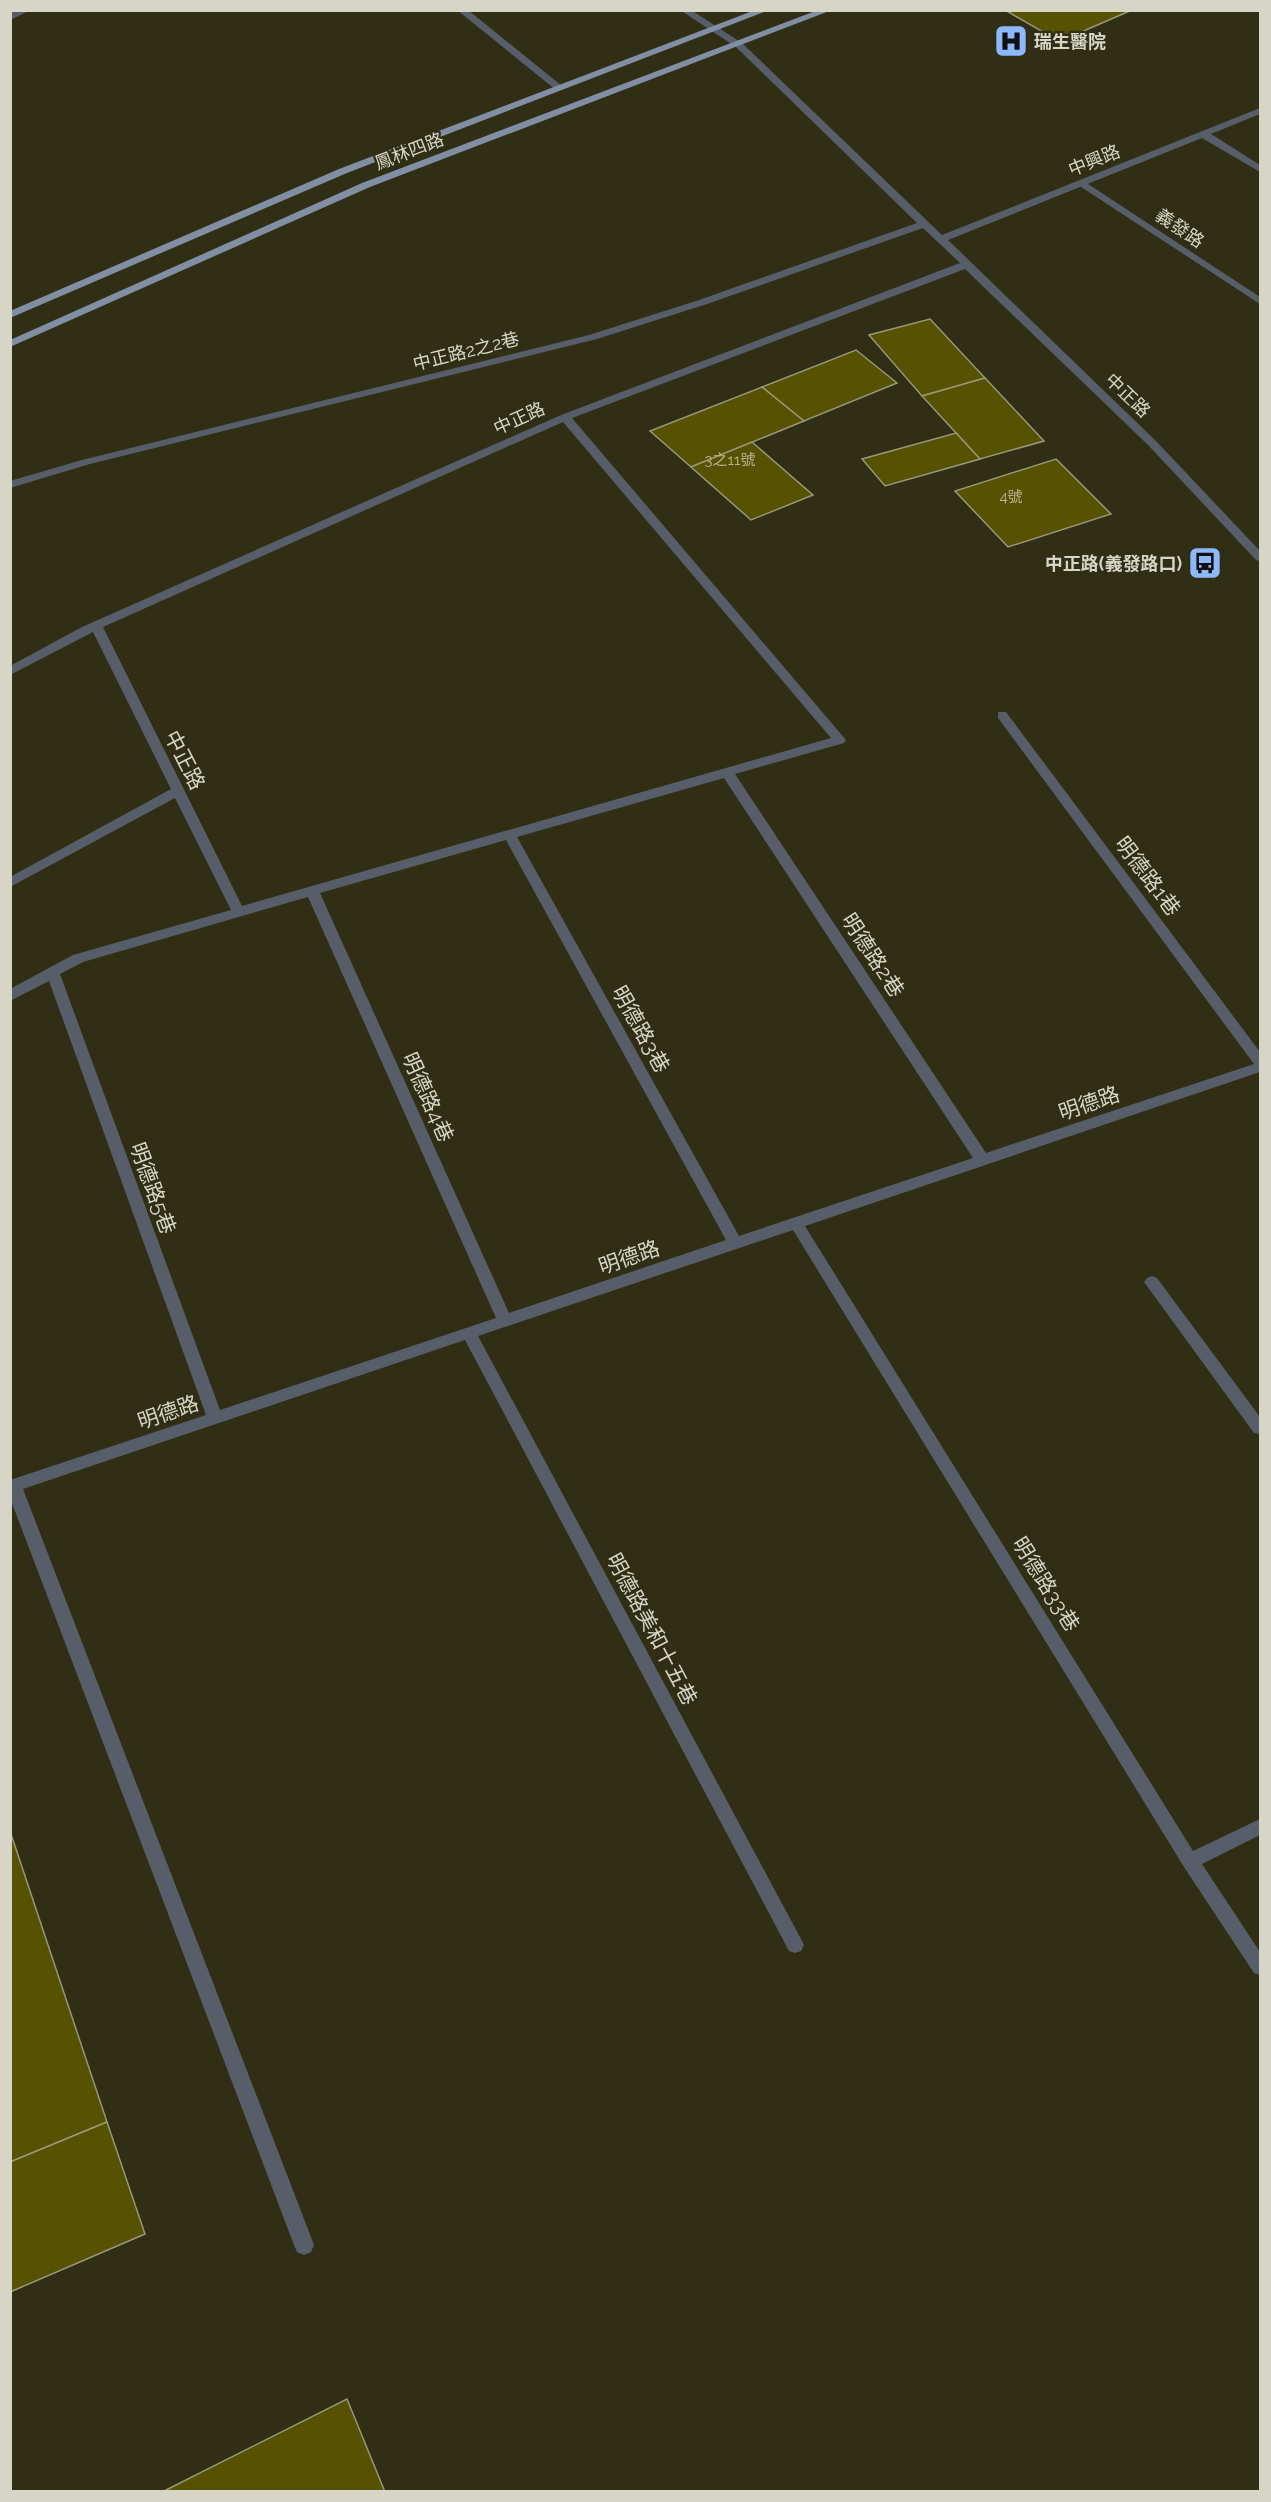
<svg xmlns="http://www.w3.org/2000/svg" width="1271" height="2502" viewBox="0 0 1271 2502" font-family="Raleway,'Noto Sans TC',sans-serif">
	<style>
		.building { fill: #575201; stroke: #98977a; stroke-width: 1.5 }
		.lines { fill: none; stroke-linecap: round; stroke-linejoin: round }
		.lane { fill: #585e69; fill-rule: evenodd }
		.street { fill: #585e69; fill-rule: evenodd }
		.primary { fill: #818ea3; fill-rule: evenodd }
		.labels { text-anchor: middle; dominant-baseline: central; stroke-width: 4.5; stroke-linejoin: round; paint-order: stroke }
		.far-number-label { font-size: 15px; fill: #b6b495 }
		.far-poi-label { font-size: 18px; font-weight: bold; fill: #d6d5c6; stroke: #302e15; text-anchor: start }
		.far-street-label { font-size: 18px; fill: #d6d5c6; stroke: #302e15 }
		.street-label { font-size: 21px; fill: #d6d5c6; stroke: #302e15 }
	</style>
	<rect width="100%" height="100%" fill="#302e15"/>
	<!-- building -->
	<g class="building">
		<polygon points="1005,10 1132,10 1072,36 1055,39"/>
		<polygon points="930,319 985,378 922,396 869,335"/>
		<polygon points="856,350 897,383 804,421 762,387"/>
		<polygon points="985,378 1044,441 980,459 922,396"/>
		<polygon points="762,387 804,421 691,467 650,431"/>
		<polygon points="956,433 980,459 885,486 862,459"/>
		<polygon points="752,442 813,495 751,520 691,467"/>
		<polygon points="1056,459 1111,514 1008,547 955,491"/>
		<polygon points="10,1831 107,2122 10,2162"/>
		<polygon points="107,2122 145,2234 10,2292 10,2162"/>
		<polygon points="347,2399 385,2492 162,2492"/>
	</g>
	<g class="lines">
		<!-- lane -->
		<g class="lane">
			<polygon points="457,10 468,10 562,86 562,90 556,90"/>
			<polygon points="1082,180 1260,297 1260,304 1078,185 1077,183"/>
		</g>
		<!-- street -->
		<g class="street">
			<polygon points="18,10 31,10 10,20 10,13"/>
			<path d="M680 10H691L742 43 942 235 1260 108V114L1211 134 1260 165V172L1202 138 948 240 1156 441 1260 551V561L1256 560 1148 445 965 269 572 418 846 740 844 743 735 774 986 1153 1254 1064 998 718V712H1006L1260 1052V1072L805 1226 1193 1851 1260 1819V1835L1202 1864 1260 1952V1975L1254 1973 1184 1867 793 1230 478 1336 801 1939 804 1945 801 1951 795 1953 789 1951 465 1340 23 1489 314 2245 311 2252 304 2255 297 2252 294 2245 10 1498V1480L206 1415 49 981 10 1001V989L73 955 231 910 175 798 10 887V877L171 789 93 632 10 675V666L82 627 561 415 960 263 923 228 707 304 597 339 90 464 10 488V481L82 460 589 335 699 300 917 223 736 47ZM563 422 831 738 242 906 103 627ZM724 778 973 1158 739 1236 517 837ZM506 840 726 1240 509 1313 320 893ZM308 897 496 1318 220 1410 60 974 83 962Z"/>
			<polygon points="1152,1276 1157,1278 1260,1417 1260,1434 1254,1433 1147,1286 1144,1282 1147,1278"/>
		</g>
		<!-- primary -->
		<g class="primary">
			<polygon points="755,10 769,10 347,173 10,318 10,311 339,169"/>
			<polygon points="818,10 832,10 370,187 10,347 10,340 362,183"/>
		</g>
	</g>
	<!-- icons -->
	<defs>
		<g id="hospital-square" transform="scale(1.725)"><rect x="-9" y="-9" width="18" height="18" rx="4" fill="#8db9fc" stroke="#302e15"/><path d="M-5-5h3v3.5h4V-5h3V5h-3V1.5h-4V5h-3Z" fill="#111"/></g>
		<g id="bus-square" transform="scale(1.725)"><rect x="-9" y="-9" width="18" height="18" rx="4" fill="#8db9fc" stroke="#302e15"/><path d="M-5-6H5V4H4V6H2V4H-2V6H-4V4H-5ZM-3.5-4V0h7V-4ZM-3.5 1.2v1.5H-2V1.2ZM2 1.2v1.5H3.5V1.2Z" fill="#111"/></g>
	</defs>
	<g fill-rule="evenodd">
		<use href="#hospital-square" x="1011" y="41"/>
		<use href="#bus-square" x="1205" y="563"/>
	</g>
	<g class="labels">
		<!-- far-number labels -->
		<g class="far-number-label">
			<text x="730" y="460">3之11號</text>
			<text x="1011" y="497">4號</text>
		</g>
		<!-- far-poi labels -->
		<g class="far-poi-label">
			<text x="1034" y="41">瑞生醫院</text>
			<text x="1182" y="563" text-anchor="end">中正路(義發路口)</text>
		</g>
		<!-- far-street labels -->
		<g class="far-street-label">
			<text transform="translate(409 151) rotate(-21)">鳳林四路</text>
			<text transform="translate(1094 160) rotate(-22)">中興路</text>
			<text transform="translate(1180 228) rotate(34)">義發路</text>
			<text transform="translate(466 351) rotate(-14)">中正路2之2巷</text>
			<text transform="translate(1128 395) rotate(44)">中正路</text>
			<text transform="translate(519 418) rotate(-24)">中正路</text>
		</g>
		<!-- street labels -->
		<g class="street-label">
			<text transform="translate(185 760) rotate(63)">中正路</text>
			<text transform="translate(1148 876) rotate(53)">明德路1巷</text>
			<text transform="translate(873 955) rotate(57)">明德路2巷</text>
			<text transform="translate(641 1029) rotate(61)">明德路3巷</text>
			<text transform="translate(428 1097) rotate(66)">明德路4巷</text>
			<text transform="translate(1089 1103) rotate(-19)">明德路</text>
			<text transform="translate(153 1188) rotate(70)">明德路5巷</text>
			<text transform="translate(629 1257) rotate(-19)">明德路</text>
			<text transform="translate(168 1412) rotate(-19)">明德路</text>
			<text transform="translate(1046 1584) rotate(58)">明德路33巷</text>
			<text transform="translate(652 1629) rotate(62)">明德路美和十五巷</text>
		</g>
	</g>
	<!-- border -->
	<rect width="1271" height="2502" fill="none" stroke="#d6d5c6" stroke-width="24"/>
</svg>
